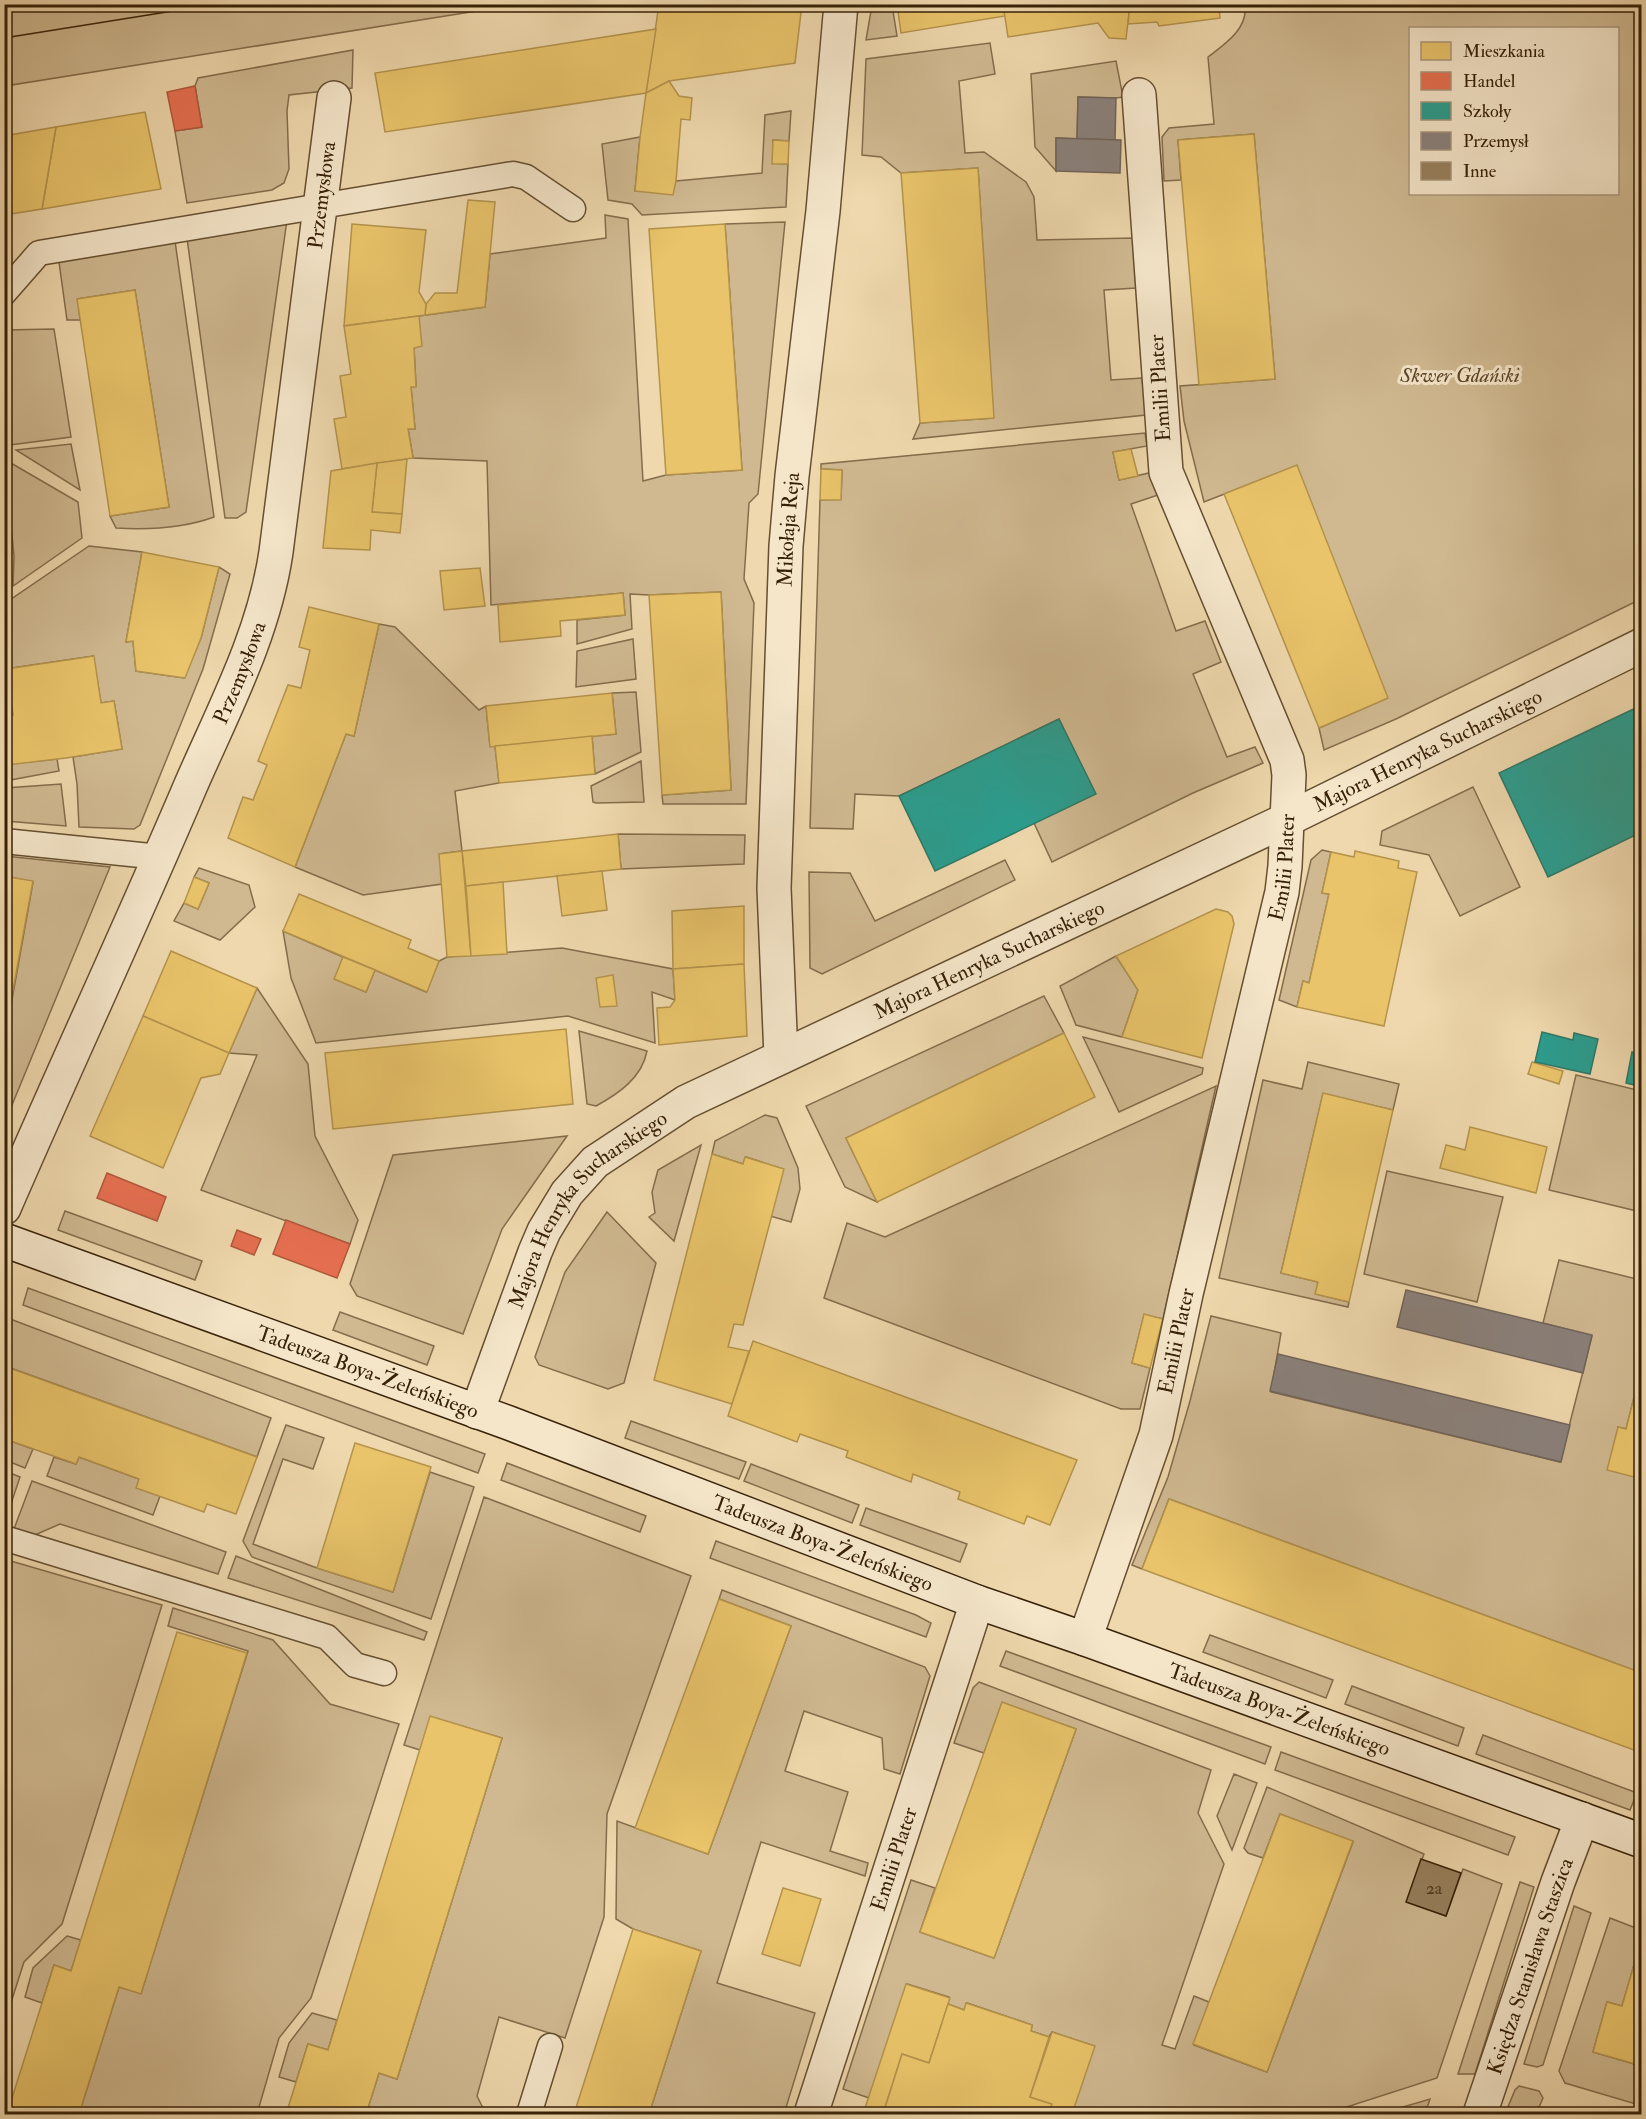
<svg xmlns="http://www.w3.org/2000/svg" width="1646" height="2119" viewBox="0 0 1646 2119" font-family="'IM FELL Double Pica',serif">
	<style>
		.green { fill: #d0b991; stroke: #846d4c; stroke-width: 1.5; fill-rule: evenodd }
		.homes { fill: #e9c46a; stroke: #b4934c; stroke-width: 1.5 }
		.shops { fill: #e76f51; stroke: #b2583b; stroke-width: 1.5 }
		.schools { fill: #2a9d8f; stroke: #2e7866; stroke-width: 1.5 }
		.industry { fill: #8a817c; stroke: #716459; stroke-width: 1.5 }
		.building { fill: #97805d; stroke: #372107; stroke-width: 1.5 }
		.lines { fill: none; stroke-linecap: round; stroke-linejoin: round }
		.lane-casing { stroke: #654f30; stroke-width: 27 }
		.street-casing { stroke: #654f30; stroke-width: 36 }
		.secondary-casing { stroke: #372107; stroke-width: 36 }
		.lane { stroke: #f5e6ca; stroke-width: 24 }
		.street { stroke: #f5e6ca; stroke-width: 33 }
		.secondary { stroke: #f5e6ca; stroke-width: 33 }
		.tram { stroke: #372107; stroke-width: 1.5 }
		.labels { text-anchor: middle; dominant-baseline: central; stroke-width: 6; stroke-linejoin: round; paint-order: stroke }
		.number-label { font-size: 18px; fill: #4f391c }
		.street-label { font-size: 21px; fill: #372107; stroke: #f5e6ca }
		.park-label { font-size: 21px; font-style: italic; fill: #5d472a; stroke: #f5e6ca }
	</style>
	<rect width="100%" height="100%" fill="#efd8ad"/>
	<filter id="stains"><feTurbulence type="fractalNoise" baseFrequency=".00333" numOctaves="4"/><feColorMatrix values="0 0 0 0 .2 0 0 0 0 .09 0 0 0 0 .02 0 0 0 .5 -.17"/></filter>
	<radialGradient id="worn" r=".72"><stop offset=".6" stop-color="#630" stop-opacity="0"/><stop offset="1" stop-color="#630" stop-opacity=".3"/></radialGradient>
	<!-- green -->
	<g class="green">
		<polygon points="5,4 514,4 514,5 5,86"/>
		<polygon points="872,5 892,5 897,36 866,40"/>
		<path d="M1245 5H1641V599L1396 719 1324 750 1319 728 1387 698 1296 466 1204 502 1184 421 1180 386 1275 379 1254 134 1178 140 1181 180 1164 181 1162 137 1169 128 1214 124 1208 57C1225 44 1248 29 1245 5ZM1410 28H1618V194H1410Z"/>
		<polygon points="990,43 995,74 959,81 965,153 984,152 1026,182 1034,197 1037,240 1133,238 1136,288 1104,290 1111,380 1142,378 1146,415 913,439 920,423 993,418 978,168 901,173 881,157 862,155 866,59"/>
		<polygon points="353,50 352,88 289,95 287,111 289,169 284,183 272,190 187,203 175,131 202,127 195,86 198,78"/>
		<polygon points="1116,61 1123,97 1116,98 1078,97 1077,139 1056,138 1056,171 1035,147 1031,74"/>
		<polygon points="791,111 789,141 773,140 773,163 788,164 786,207 642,215 632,204 608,200 602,144 640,137 635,191 676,181 762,173 765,115"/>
		<polygon points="605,215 628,219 643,481 666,475 742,470 725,224 785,222 758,494 749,503 744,579 754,603 746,804 663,804 662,795 731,790 721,592 649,595 630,594 632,629 577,644 577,620 625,615 623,593 491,605 487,461 413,458 408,429 415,429 411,387 416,386 414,348 419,316 485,307 490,254 606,238"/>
		<polygon points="287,220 246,512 237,518 225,518 187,238"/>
		<path d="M175 241 214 517C184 528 148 530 116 528L110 516 169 507 135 290 78 299 80 320H67L59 262Z"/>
		<polygon points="54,329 71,437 10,445 5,443 5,330"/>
		<polygon points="1145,433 1147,446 1113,452 1119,480 1153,472 1161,494 1131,504 1176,631 1205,621 1221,662 1193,674 1227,757 1255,747 1263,763 1193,793 1052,862 1034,823 1095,794 1059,719 899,796 855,794 853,829 810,828 820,500 841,499 842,470 821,469 821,464"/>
		<polygon points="71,444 80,490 16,450"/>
		<polygon points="4,459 78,502 82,538 13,586 14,556 11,526 5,507"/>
		<polygon points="89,546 142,552 126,642 133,641 136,671 184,678 201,638 219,567 230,574 203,669 140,825 134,829 79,827 77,784 73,757 122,749 114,701 101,703 93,656 6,669 13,715 5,716 4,604"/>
		<polygon points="379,624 395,627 479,710 486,706 490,746 495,746 499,783 455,791 462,851 440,854 442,884 363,895 295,867 346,734 354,736"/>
		<polygon points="633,639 636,679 576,687 577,651"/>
		<polygon points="636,692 641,752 595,774 592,736 616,734 612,693"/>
		<polygon points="4,751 7,764 57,759 59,771 5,781"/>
		<polygon points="641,761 644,802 596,803 593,802 591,786"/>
		<polygon points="61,784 66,826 5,821 5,788"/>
		<polygon points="1473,787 1520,887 1460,916 1429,855 1380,845 1382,831"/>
		<polygon points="618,834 745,835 744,864 621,869"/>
		<polygon points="1322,850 1331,852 1322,893 1329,894 1309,983 1303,981 1297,1007 1279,1000 1311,860"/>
		<polygon points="5,856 110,867 5,1122 5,1039 33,882 5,876"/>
		<polygon points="1005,860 1015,880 822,974 810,968 809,872 850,873 875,921"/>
		<polygon points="199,868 249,885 255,907 220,940 174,921 184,903 198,909 209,883 194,877"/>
		<polygon points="283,931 343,957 335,979 366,992 375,970 426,992 439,961 447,957 562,948 673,969 675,1000 652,992 655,1043 568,1016 316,1043 291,978"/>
		<polygon points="1116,956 1138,990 1122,1037 1076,1025 1060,986"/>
		<polygon points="257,988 308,1064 315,1136 358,1220 350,1244 201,1190 257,1055 229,1053"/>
		<polygon points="1044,996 1064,1033 846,1138 877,1202 845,1187 806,1106"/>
		<path d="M579 1031 647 1051C642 1078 618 1094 596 1106L587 1104Z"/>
		<polygon points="1083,1037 1203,1068 1202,1074 1119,1112"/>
		<polygon points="1308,1062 1399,1084 1393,1110 1323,1094 1281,1273 1318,1282 1316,1294 1349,1302 1348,1307 1219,1278 1263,1080 1302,1089"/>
		<polygon points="1576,1075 1641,1091 1641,1212 1549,1190"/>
		<polygon points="1216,1086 1163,1319 1144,1315 1132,1363 1150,1368 1140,1409 1121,1409 824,1298 847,1223 885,1237"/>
		<polygon points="765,1115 777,1118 798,1168 800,1189 791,1222 770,1216 783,1169 746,1157 743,1164 712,1154 715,1141"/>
		<polygon points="567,1136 502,1229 463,1334 357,1296 350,1284 393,1155"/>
		<polygon points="701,1145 674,1241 649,1217 655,1213 652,1192 658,1170"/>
		<polygon points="1387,1171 1503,1197 1477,1302 1364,1274"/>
		<polygon points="65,1211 202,1261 195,1280 58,1230"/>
		<polygon points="607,1212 656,1263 624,1383 608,1389 539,1365 535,1357 565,1272"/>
		<polygon points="1559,1260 1641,1280 1641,1382 1638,1382 1626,1429 1618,1427 1641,1479 1641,1673 1169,1499 1142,1569 1132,1565 1168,1477 1190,1401 1211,1316 1281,1333 1271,1392 1560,1462 1592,1336 1543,1323"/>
		<polygon points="28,1288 485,1454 478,1473 23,1305"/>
		<polygon points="340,1312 434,1346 427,1365 333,1330"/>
		<polygon points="5,1317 271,1418 257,1457 5,1366"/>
		<polygon points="631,1421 746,1462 739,1479 625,1438"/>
		<polygon points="286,1425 324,1438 313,1469 283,1459 253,1544 317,1568 393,1592 430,1472 474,1487 431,1619 252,1557 243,1541"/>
		<polygon points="4,1429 12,1431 8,1440 33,1449 25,1468 5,1460"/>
		<polygon points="54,1457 76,1464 79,1457 139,1479 160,1496 153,1515 47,1476"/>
		<polygon points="507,1463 646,1516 640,1532 501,1480"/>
		<polygon points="751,1464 859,1505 852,1523 744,1481"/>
		<polygon points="5,1471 20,1477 5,1522 4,1471"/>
		<polygon points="32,1481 226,1552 218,1574 60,1524 35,1535 14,1529"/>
		<polygon points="484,1497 691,1576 607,1814 604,1917 565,2038 499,2017 477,2096 486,2114 366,2114 379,2073 397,2079 502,1738 431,1717 420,1750 404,1745"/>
		<polygon points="866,1508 967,1544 960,1562 860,1525"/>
		<polygon points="716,1541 916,1615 931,1623 926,1637 710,1558"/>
		<polygon points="236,1556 427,1632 424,1640 228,1578"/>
		<polygon points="4,1559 162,1605 62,1924 24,1962 6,2018"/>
		<polygon points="722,1590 925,1667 930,1676 900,1774 884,1769 882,1738 804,1711 785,1771 848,1792 830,1851 868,1863 865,1876 761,1842 717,1983 815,2013 784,2114 649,2114 701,1951 633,1929 616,1919 617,1821 708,1854 791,1626 719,1599"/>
		<polygon points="173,1608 273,1640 330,1704 399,1724 311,1998 279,2038 257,2114 79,2114 119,1987 141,1993 248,1651 168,1626"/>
		<polygon points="1210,1635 1333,1680 1326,1698 1203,1652"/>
		<polygon points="1006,1651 1271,1747 1265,1764 1000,1666"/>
		<polygon points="979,1682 1211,1770 1198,1813 1224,1864 1162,2045 1175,2049 1194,1996 1209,2002 1194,2045 1267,2072 1353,1842 1280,1814 1263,1858 1248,1853 1244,1848 1267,1787 1424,1854 1407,1902 1446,1916 1463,1869 1502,1884 1437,2078 1325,2114 1055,2114 1057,2108 1072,2113 1094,2046 1052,2032 1049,2037 1031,2031 1032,2025 967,2003 964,2010 948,2004 949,1997 907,1984 869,2098 843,2089 911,1880 935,1888 920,1932 994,1958 1076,1729 1002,1703 984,1753 954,1743 973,1688"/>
		<polygon points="1352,1686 1464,1728 1458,1746 1345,1704"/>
		<polygon points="1483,1735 1637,1793 1630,1810 1476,1754"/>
		<polygon points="1281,1752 1515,1837 1508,1855 1275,1770"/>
		<polygon points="1234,1774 1257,1783 1232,1850 1217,1816"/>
		<polygon points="1520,1882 1534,1887 1475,2074 1458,2074"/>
		<polygon points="1574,1906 1591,1913 1543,2065 1537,2067 1524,2064"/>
		<polygon points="1610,1918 1641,1930 1641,1967 1634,1965 1622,2006 1607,2002 1593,2052 1641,2066 1641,2103 1639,2105 1565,2083 1559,2071"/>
		<polygon points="67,1936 81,1940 71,1971 54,1965 42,2003 25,1997 33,1968"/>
		<polygon points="312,2013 337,2020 328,2050 308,2044 296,2082 279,2077 289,2043"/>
		<polygon points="1519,2086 1539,2091 1543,2098 1536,2114 1505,2114 1515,2090"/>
		<polygon points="1430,2099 1425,2114 1379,2114"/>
	</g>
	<!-- homes -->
	<g class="homes">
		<polygon points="659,4 802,4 795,63 669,81 646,93"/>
		<polygon points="897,4 1003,4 1005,16 901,33"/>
		<polygon points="1003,4 1130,4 1126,39 1109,38 1098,23 1008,37"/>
		<polygon points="1130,4 1219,4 1220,18 1159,26 1157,22 1128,24"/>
		<polygon points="656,29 646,93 385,132 375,73"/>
		<polygon points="669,81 679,96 692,98 690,120 681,119 676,181 673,195 635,191 640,137 646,93"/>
		<polygon points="145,112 161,189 42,209 56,127"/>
		<polygon points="56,127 42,209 4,215 4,136"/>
		<polygon points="1254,134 1275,379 1199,385 1178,140"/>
		<polygon points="773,140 789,141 788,164 772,164"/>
		<polygon points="978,168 994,418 920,423 901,173"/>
		<polygon points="468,200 495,202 485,307 425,315 426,304 435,293 457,293"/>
		<polygon points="352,224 426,230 419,292 426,304 425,315 344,326"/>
		<polygon points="725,224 742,470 666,475 649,229"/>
		<polygon points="135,290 169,507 110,516 77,299"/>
		<polygon points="419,316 422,346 414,348 416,387 411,387 415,429 408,429 413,458 342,469 334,419 346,417 340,376 351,374 344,326"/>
		<polygon points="1131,449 1138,476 1119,480 1113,452"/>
		<polygon points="407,459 402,514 372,512 377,463"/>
		<polygon points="377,463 372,512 402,514 400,533 371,530 370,550 323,548 331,471"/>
		<polygon points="1297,465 1388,698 1319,728 1224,494"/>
		<polygon points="821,469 842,470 841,500 820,500"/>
		<polygon points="142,552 219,567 201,638 185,678 136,671 133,641 126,642"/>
		<polygon points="480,568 485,606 444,610 440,571"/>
		<polygon points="721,592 731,790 662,795 649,595"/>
		<polygon points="623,593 625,615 560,621 561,636 500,642 498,605"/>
		<polygon points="309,607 379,624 354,736 346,734 295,867 228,838 243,797 253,800 267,765 258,761 288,685 301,688 310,650 299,647"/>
		<polygon points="94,656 101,703 114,701 122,749 66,758 7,765 4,716 13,715 6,669"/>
		<polygon points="612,693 616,734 490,747 486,706"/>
		<polygon points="592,736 595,774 499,783 495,746"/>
		<polygon points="618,834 621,869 466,886 462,851"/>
		<polygon points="462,851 471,956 447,957 439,854"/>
		<polygon points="1355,851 1399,861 1398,868 1417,872 1384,1026 1297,1007 1303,981 1309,983 1329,894 1322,893 1331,852 1354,857"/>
		<polygon points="602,871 607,910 562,916 557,876"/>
		<polygon points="4,876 33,881 4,1039"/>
		<polygon points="194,877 209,883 198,909 184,903"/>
		<polygon points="503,882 507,954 471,956 466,886"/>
		<polygon points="299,894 411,940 408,948 439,961 427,992 283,931"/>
		<polygon points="744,906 744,964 673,969 672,911"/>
		<polygon points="1216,909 1228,912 1232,916 1234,924 1202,1058 1122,1037 1138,990 1116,956"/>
		<polygon points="171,951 257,988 229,1053 143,1016"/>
		<polygon points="343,957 375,970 366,992 334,979"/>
		<polygon points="744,964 747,1036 659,1045 657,1008 670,1007 675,1000 673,969"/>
		<polygon points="613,975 617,1006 600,1007 596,978"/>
		<polygon points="143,1016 229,1053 220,1074 201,1078 163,1168 90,1136"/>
		<polygon points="566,1029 573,1104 333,1129 325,1053"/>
		<polygon points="1064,1033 1095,1097 877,1202 846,1138"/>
		<polygon points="1532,1062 1563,1071 1559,1084 1528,1074"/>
		<polygon points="1323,1093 1393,1110 1349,1302 1315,1294 1318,1282 1281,1273"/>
		<polygon points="1470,1127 1547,1147 1536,1193 1440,1168 1446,1145 1465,1150"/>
		<polygon points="712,1154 743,1164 745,1157 784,1169 743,1325 734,1324 728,1347 749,1351 732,1404 654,1380"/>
		<polygon points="1144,1314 1163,1319 1150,1368 1132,1363"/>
		<polygon points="753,1341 1077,1460 1050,1525 1027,1516 1024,1524 958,1499 960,1492 913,1474 911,1482 846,1457 848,1451 800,1434 797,1442 728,1416"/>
		<polygon points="4,1366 257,1457 236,1514 207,1504 204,1512 136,1488 139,1479 79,1457 76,1464 8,1440 12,1431 4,1429"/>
		<polygon points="1638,1382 1642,1382 1642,1479 1607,1470 1618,1427 1626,1429"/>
		<polygon points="355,1443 431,1467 393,1592 317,1568"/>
		<polygon points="1169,1499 1642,1673 1642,1753 1142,1569"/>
		<polygon points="719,1599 791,1626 708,1854 635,1828"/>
		<polygon points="177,1632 247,1653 141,1994 119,1987 79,2114 7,2114 54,1965 71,1971"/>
		<polygon points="1002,1702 1076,1729 994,1958 920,1932"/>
		<polygon points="430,1716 502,1738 397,2079 379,2073 366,2114 286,2114 308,2044 328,2050"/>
		<polygon points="1280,1814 1353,1841 1267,2072 1193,2044"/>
		<polygon points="783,1888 821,1899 800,1966 762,1954"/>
		<polygon points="633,1929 701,1951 649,2114 574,2114"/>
		<polygon points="1634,1965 1642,1967 1642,2066 1593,2052 1607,2002 1622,2006"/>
		<polygon points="906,1984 950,1998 929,2063 902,2054 883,2114 863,2114"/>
		<polygon points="966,2003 1032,2025 1031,2031 1049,2037 1030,2097 1052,2104 1049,2114 883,2114 902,2054 929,2063 948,2004 964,2010"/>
		<polygon points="1052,2032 1095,2046 1072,2114 1057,2108 1055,2114 1049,2114 1052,2104 1030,2097"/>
	</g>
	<!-- shops -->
	<g class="shops">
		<polygon points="195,86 202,127 175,131 167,92"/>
		<polygon points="107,1173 166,1197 157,1221 97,1198"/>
		<polygon points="286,1220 350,1244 337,1278 273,1254"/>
		<polygon points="237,1230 261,1239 254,1255 231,1246"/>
	</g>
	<!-- schools -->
	<g class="schools">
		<polygon points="1642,705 1642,832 1548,877 1499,773"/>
		<polygon points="1059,719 1096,794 935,871 899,796"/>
		<polygon points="1542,1032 1573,1040 1574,1033 1598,1039 1590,1074 1535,1062"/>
		<polygon points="1632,1052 1642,1055 1642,1087 1626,1083"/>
	</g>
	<!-- industry -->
	<g class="industry">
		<polygon points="1078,97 1116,98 1115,140 1077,139"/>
		<polygon points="1056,138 1121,140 1120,173 1056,171"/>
		<polygon points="1406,1290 1592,1335 1583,1373 1397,1327"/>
		<polygon points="1278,1354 1570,1425 1561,1462 1270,1391"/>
	</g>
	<!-- building -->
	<polygon class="building" points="1421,1859 1461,1873 1446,1916 1406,1902"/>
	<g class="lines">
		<!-- lane casing -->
		<g class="lane-casing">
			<g id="lane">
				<polyline points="4,293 39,253 513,174 526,177 573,209"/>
				<polyline points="4,841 160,857"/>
				<polyline points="4,1538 327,1637 355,1665 384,1673"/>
				<polyline points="529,2114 550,2046"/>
			</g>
		</g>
		<!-- street casing -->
		<g class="street-casing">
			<g id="street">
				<path id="s1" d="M781 1057 774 888 786 546 792 476 823 211 841 4"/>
				<path id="s2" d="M4 1208C65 1067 130 928 190 787 223 711 264 635 276 552L334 98"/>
				<path id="s3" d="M477 1412 535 1252 544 1231 567 1193 595 1162 686 1102 1288 819 1642 645"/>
				<path id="s4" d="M1085 1639 1156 1435 1186 1294 1282 892 1285 866 1289 775 1287 760 1166 472 1139 95"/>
				<path id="s5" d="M811 2114 977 1602"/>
				<path id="s6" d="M1480 2114 1558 1882 1582 1819"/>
			</g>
		</g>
		<!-- secondary casing -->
		<g class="secondary-casing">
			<g id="secondary">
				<path id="s7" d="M4 1240 509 1423 977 1602 1085 1639 1642 1841"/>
			</g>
		</g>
		<!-- lane -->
		<use href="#lane" class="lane"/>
		<!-- street -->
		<use href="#street" class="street"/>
		<!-- secondary -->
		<use href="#secondary" class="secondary"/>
		<!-- tram -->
		<g class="tram">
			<polyline points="4,13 60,4"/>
			<polyline points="4,38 217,4"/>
		</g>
	</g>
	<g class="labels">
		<!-- number labels -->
		<g class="number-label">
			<text x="1434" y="1888">2a</text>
		</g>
		<!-- street labels -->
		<g class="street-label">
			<text stroke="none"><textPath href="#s2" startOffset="1071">Przemysłowa</textPath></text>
			<text transform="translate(1160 388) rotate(-94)">Emilii Plater</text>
			<text stroke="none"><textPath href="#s1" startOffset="528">Mikołaja Reja</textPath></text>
			<text stroke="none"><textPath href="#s2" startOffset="585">Przemysłowa</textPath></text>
			<text stroke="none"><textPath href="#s3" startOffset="1209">Majora Henryka Sucharskiego</textPath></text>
			<text stroke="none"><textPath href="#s4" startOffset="798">Emilii Plater</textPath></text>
			<text stroke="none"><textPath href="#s3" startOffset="723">Majora Henryka Sucharskiego</textPath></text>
			<text stroke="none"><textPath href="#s3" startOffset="237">Majora Henryka Sucharskiego</textPath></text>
			<text stroke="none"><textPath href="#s4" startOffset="312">Emilii Plater</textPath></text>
			<text stroke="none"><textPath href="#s7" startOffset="387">Tadeusza Boya-Żeleńskiego</textPath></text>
			<text stroke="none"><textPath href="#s7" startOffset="873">Tadeusza Boya-Żeleńskiego</textPath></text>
			<text stroke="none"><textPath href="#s7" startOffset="1359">Tadeusza Boya-Żeleńskiego</textPath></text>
			<text stroke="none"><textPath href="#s5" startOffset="268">Emilii Plater</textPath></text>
			<text stroke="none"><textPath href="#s6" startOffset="156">Księdza Stanisława Staszica</textPath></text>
		</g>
		<!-- park labels -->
		<g class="park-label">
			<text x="1460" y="375">Skwer Gdański</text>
		</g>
	</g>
	<!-- margin -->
	<rect width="1646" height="2119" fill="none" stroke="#efd8ad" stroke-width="24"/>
	<rect x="6" y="6" width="1634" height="2107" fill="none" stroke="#372107" stroke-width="3"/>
	<rect x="12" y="12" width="1622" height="2095" fill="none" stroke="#372107" stroke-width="1.5"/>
	<!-- legend -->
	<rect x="1409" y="27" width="210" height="168" fill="#f5e6ca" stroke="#a9977c" stroke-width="1.5"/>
	<rect x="1421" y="42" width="30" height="18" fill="#e9c46a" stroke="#a9977c" stroke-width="1.5"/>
	<text x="1463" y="57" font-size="18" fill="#372107">Mieszkania</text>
	<rect x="1421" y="72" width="30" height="18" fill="#e76f51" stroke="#a9977c" stroke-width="1.5"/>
	<text x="1463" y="87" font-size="18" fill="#372107">Handel</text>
	<rect x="1421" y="102" width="30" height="18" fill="#2a9d8f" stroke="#a9977c" stroke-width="1.5"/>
	<text x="1463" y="117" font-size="18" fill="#372107">Szkoły</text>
	<rect x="1421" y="132" width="30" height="18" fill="#8a817c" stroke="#a9977c" stroke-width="1.5"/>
	<text x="1463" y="147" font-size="18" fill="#372107">Przemysł</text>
	<rect x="1421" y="162" width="30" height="18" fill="#97805d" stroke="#a9977c" stroke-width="1.5"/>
	<text x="1463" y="177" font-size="18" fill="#372107">Inne</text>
	<rect width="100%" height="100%" filter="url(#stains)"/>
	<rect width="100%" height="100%" fill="url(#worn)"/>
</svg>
